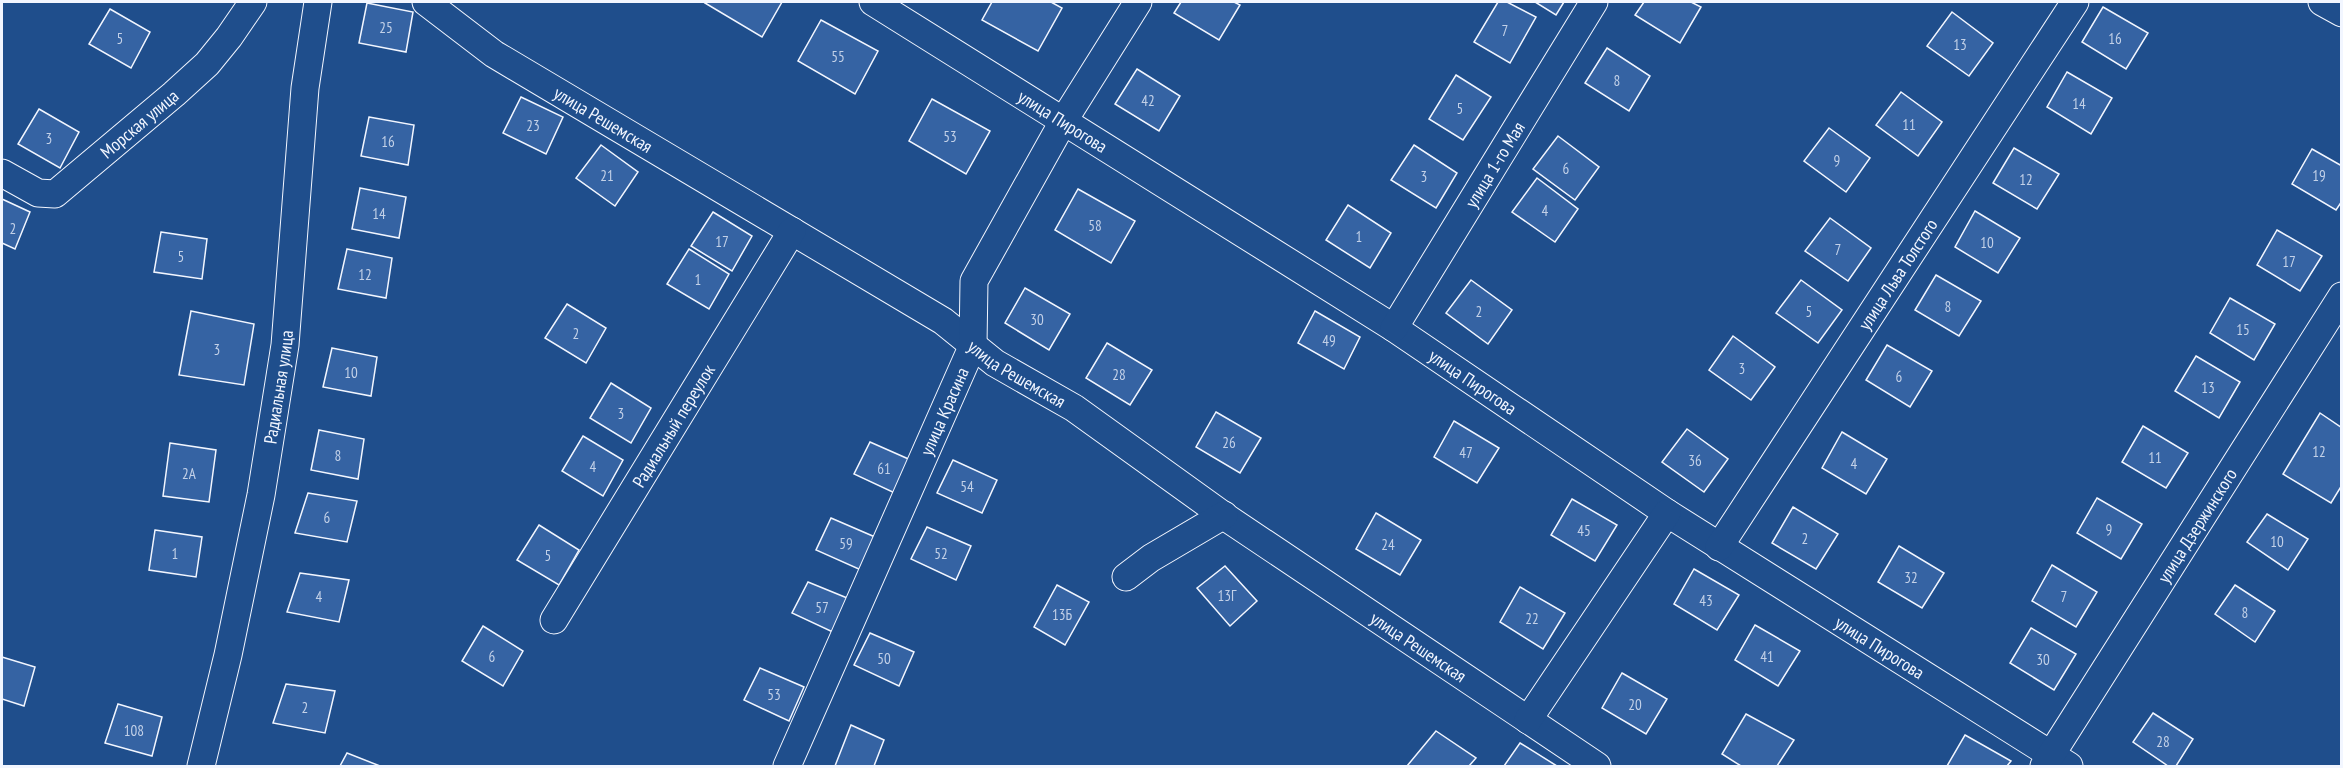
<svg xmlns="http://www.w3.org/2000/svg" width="2343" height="768" viewBox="0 0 2343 768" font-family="'PT Sans Narrow',sans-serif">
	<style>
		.building { fill: #3563a3; stroke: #f2f6ff; stroke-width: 1.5 }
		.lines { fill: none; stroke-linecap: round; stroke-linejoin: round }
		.minor-casing { stroke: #f2f6ff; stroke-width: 29 }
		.minor { stroke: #1f4e8c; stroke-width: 27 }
		.labels { text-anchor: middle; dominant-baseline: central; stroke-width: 4.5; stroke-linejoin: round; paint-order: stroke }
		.number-label { font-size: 15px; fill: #c3d1e8 }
		.street-label { font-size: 18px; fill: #f2f6ff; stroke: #1f4e8c }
	</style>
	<rect width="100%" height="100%" fill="#1f4e8c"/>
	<!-- building -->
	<g class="building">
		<polygon points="706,2 782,2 762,37 705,3"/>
		<polygon points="992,2 1051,2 1062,8 1038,51 982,20"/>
		<polygon points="1181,2 1234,2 1240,5 1219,40 1174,13"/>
		<polygon points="1498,2 1507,2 1536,17 1510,63 1474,42"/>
		<polygon points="1535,2 1564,2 1556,15"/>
		<polygon points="1644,2 1691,2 1701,7 1680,43 1635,15"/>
		<polygon points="367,3 413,12 406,52 359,43"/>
		<polygon points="2103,7 2148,33 2126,69 2082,42"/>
		<polygon points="110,9 150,32 131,68 89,44"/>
		<polygon points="1952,12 1993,43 1969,76 1927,46"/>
		<polygon points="821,20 878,51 855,94 798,61"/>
		<polygon points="1607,48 1650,76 1629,111 1585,83"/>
		<polygon points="1137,69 1180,96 1159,131 1115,104"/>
		<polygon points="2067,72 2112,98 2091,134 2047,107"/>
		<polygon points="1456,75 1491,97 1463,140 1429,119"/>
		<polygon points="1901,92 1942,122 1918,156 1876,125"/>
		<polygon points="521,97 563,117 546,154 503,133"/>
		<polygon points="932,99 990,131 966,174 909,141"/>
		<polygon points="39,109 79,132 60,168 18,144"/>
		<polygon points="369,117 414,125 408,165 361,156"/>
		<polygon points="1829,128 1870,158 1846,192 1804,161"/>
		<polygon points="1558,136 1599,167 1575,200 1533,169"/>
		<polygon points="601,145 638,172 615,206 576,178"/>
		<polygon points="1414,145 1457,173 1436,208 1391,180"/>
		<polygon points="2014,148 2059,174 2037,209 1993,183"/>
		<polygon points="2312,149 2342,166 2342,201 2336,210 2292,184"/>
		<polygon points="1537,178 1578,209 1555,242 1512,212"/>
		<polygon points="360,188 406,197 399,238 352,229"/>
		<polygon points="1078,189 1135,221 1111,263 1055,230"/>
		<polygon points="2,199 30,212 15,249 2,243"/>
		<polygon points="1348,205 1391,233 1370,268 1326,240"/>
		<polygon points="1975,211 2020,238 1998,273 1955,247"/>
		<polygon points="713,212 752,236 732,271 691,246"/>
		<polygon points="1830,218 1871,248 1848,281 1805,251"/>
		<polygon points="2277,230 2322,256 2300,291 2257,265"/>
		<polygon points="161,232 207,239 202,279 154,272"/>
		<polygon points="347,249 392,258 386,298 338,289"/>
		<polygon points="689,249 729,274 709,309 667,284"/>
		<polygon points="1936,275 1981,301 1959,336 1915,310"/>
		<polygon points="1471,280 1512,310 1488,344 1446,313"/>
		<polygon points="1801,280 1842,310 1818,343 1776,313"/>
		<polygon points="1025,288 1070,314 1049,350 1005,323"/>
		<polygon points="2230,298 2275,324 2254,360 2210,333"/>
		<polygon points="567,304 606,328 586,363 545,338"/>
		<polygon points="191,311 254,324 244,385 179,375"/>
		<polygon points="1315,311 1360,337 1344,369 1298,343"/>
		<polygon points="1733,336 1775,367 1751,400 1709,370"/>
		<polygon points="1107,343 1152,370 1130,405 1086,378"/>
		<polygon points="1887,345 1932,371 1910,407 1866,380"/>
		<polygon points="332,348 377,357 371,396 323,387"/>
		<polygon points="2196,356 2240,382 2219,418 2175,391"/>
		<polygon points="611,383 651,408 631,443 590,418"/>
		<polygon points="1216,412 1261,438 1240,473 1196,447"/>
		<polygon points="2320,413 2342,428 2342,485 2331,503 2283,474"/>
		<polygon points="1454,421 1499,448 1477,483 1434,457"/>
		<polygon points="2143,426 2188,453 2166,488 2122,462"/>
		<polygon points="1687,429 1728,459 1704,492 1662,462"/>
		<polygon points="319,430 364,439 358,479 311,470"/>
		<polygon points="1842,432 1887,459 1866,494 1822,468"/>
		<polygon points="583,436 623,460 603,496 562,471"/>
		<polygon points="870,442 913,461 899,495 854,474"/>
		<polygon points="170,443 216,450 209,502 163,496"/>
		<polygon points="953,460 997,480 982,513 937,493"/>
		<polygon points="308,493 357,501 347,542 295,533"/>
		<polygon points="2097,498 2142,524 2121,559 2077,533"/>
		<polygon points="1572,499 1617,525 1595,561 1551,535"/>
		<polygon points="1793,507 1838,534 1816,569 1772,543"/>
		<polygon points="1376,513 1421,540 1400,575 1356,549"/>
		<polygon points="2267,514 2308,539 2288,570 2247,542"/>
		<polygon points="831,518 875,537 861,570 816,550"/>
		<polygon points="539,525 579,550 559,585 517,560"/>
		<polygon points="927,527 971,546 956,580 911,559"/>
		<polygon points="155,530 202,537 196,577 149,570"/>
		<polygon points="1899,546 1944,573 1922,608 1878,582"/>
		<polygon points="2052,565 2097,592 2076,627 2032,601"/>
		<polygon points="1225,566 1257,601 1230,626 1197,588"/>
		<polygon points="1694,569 1739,595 1717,630 1674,604"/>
		<polygon points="300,573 349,580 339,622 287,612"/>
		<polygon points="808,582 852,600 837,634 792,613"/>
		<polygon points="1057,585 1089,602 1065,645 1034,627"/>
		<polygon points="2235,585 2275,611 2255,642 2215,614"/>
		<polygon points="1520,587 1565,613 1543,649 1500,622"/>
		<polygon points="1755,625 1800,651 1778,686 1735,660"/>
		<polygon points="483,626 523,651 503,686 462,661"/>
		<polygon points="2031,628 2076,654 2054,690 2010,663"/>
		<polygon points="870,633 914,652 899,686 854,665"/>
		<polygon points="2,657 35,667 24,706 2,699"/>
		<polygon points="760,668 804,687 789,721 744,700"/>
		<polygon points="1622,673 1667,699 1646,734 1602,708"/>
		<polygon points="286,684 335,691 325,733 273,723"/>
		<polygon points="118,704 162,717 152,756 105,743"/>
		<polygon points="2153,713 2193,739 2176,766 2168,766 2133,742"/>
		<polygon points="1746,714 1794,740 1777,766 1741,766 1722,754"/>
		<polygon points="851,725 884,740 874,766 835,766"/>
		<polygon points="1436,731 1476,758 1469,766 1407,766"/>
		<polygon points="1965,735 2011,761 2007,766 1947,766"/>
		<polygon points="1520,743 1557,766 1504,766"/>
		<polygon points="347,753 380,766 340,766"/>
	</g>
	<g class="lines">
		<!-- minor casing -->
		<g class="minor-casing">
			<g id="minor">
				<path id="s1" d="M426 2 494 54 943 321 995 363 1074 408 1227 518 1597 766"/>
				<path id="s2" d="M873 2 1394 328 1667 513 2069 766"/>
				<polyline points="2322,2 2342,13"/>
				<path id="s3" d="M2 173 38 193 55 194 174 94 207 64 229 37 253 2"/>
				<path id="s4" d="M1394 328 1594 2"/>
				<path id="s5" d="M1719 547 2075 2"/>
				<polyline points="1126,577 1151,558 1224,515"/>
				<path id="s6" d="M554 620 792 231"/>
				<polyline points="1528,720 1667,513"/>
				<path id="s7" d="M201 766 228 655 261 495 285 345 305 88 318 2"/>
				<path id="s8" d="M787 766 973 345 974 281 1064 120 1138 2"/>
				<path id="s9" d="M2044 766 2342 296"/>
			</g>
		</g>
		<!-- minor -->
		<use href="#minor" class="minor"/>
	</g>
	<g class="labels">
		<!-- number labels -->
		<g class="number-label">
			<text x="386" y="27">25</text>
			<text x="1505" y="30">7</text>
			<text x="120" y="38">5</text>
			<text x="2115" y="38">16</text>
			<text x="1960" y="44">13</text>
			<text x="838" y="56">55</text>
			<text x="1617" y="80">8</text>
			<text x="1148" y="100">42</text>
			<text x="2079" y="103">14</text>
			<text x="1460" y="108">5</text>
			<text x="1909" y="124">11</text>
			<text x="533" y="125">23</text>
			<text x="950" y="136">53</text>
			<text x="49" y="138">3</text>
			<text x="388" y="141">16</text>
			<text x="1837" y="160">9</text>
			<text x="1566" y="168">6</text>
			<text x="607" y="175">21</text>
			<text x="2319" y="175">19</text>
			<text x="1424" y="176">3</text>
			<text x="2026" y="179">12</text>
			<text x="1545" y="210">4</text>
			<text x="379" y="213">14</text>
			<text x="1095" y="225">58</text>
			<text x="13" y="228">2</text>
			<text x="1359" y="236">1</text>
			<text x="722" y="241">17</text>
			<text x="1987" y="242">10</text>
			<text x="1838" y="249">7</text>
			<text x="181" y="256">5</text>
			<text x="2289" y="261">17</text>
			<text x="365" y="274">12</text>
			<text x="698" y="279">1</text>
			<text x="1948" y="306">8</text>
			<text x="1479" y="311">2</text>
			<text x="1809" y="311">5</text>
			<text x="1037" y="319">30</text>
			<text x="2243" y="329">15</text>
			<text x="576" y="333">2</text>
			<text x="1329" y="340">49</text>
			<text x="217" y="349">3</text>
			<text x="1742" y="368">3</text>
			<text x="351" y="372">10</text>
			<text x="1119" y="374">28</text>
			<text x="1899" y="376">6</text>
			<text x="2208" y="387">13</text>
			<text x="621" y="413">3</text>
			<text x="1229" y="442">26</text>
			<text x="2319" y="451">12</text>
			<text x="1466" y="452">47</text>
			<text x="338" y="455">8</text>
			<text x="2155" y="457">11</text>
			<text x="1695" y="460">36</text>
			<text x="1854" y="463">4</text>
			<text x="593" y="466">4</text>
			<text x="884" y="468">61</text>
			<text x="189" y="473">2А</text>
			<text x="967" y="486">54</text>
			<text x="327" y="517">6</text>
			<text x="2109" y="529">9</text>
			<text x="1584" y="530">45</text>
			<text x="1805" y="538">2</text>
			<text x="2277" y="541">10</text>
			<text x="846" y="543">59</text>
			<text x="1388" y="544">24</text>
			<text x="175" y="553">1</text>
			<text x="941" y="553">52</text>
			<text x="548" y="555">5</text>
			<text x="1911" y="577">32</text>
			<text x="1227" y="595">13Г</text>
			<text x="319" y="596">4</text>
			<text x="2064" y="596">7</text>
			<text x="1706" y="600">43</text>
			<text x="822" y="607">57</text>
			<text x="2245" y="612">8</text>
			<text x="1062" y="614">13Б</text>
			<text x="1532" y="618">22</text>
			<text x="492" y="656">6</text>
			<text x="1767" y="656">41</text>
			<text x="884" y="658">50</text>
			<text x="2043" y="659">30</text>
			<text x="774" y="694">53</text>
			<text x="1635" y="704">20</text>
			<text x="305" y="707">2</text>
			<text x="134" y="730">108</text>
			<text x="2163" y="741">28</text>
		</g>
		<!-- street labels -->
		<g class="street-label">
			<text stroke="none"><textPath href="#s1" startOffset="213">улица Решемская</textPath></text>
			<text stroke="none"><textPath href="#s2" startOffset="224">улица Пирогова</textPath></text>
			<text stroke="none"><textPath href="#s3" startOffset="168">Морская улица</textPath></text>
			<text stroke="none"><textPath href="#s4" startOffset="192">улица 1-го Мая</textPath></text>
			<text stroke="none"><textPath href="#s5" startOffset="326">улица Льва Толстого</textPath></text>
			<text stroke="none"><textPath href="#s1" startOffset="699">улица Решемская</textPath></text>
			<text stroke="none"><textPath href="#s2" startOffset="710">улица Пирогова</textPath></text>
			<text stroke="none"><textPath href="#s7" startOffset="387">Радиальная улица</textPath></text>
			<text stroke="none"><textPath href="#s8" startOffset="388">улица Красина</textPath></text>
			<text stroke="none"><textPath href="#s6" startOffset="228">Радиальный переулок</textPath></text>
			<text stroke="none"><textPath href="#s9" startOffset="285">улица Дзержинского</textPath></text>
			<text stroke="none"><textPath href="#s1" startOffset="1185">улица Решемская</textPath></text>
			<text stroke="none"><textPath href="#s2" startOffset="1196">улица Пирогова</textPath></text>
		</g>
	</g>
	<!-- border -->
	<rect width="2343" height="768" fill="none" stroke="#f2f6ff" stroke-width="6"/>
</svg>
